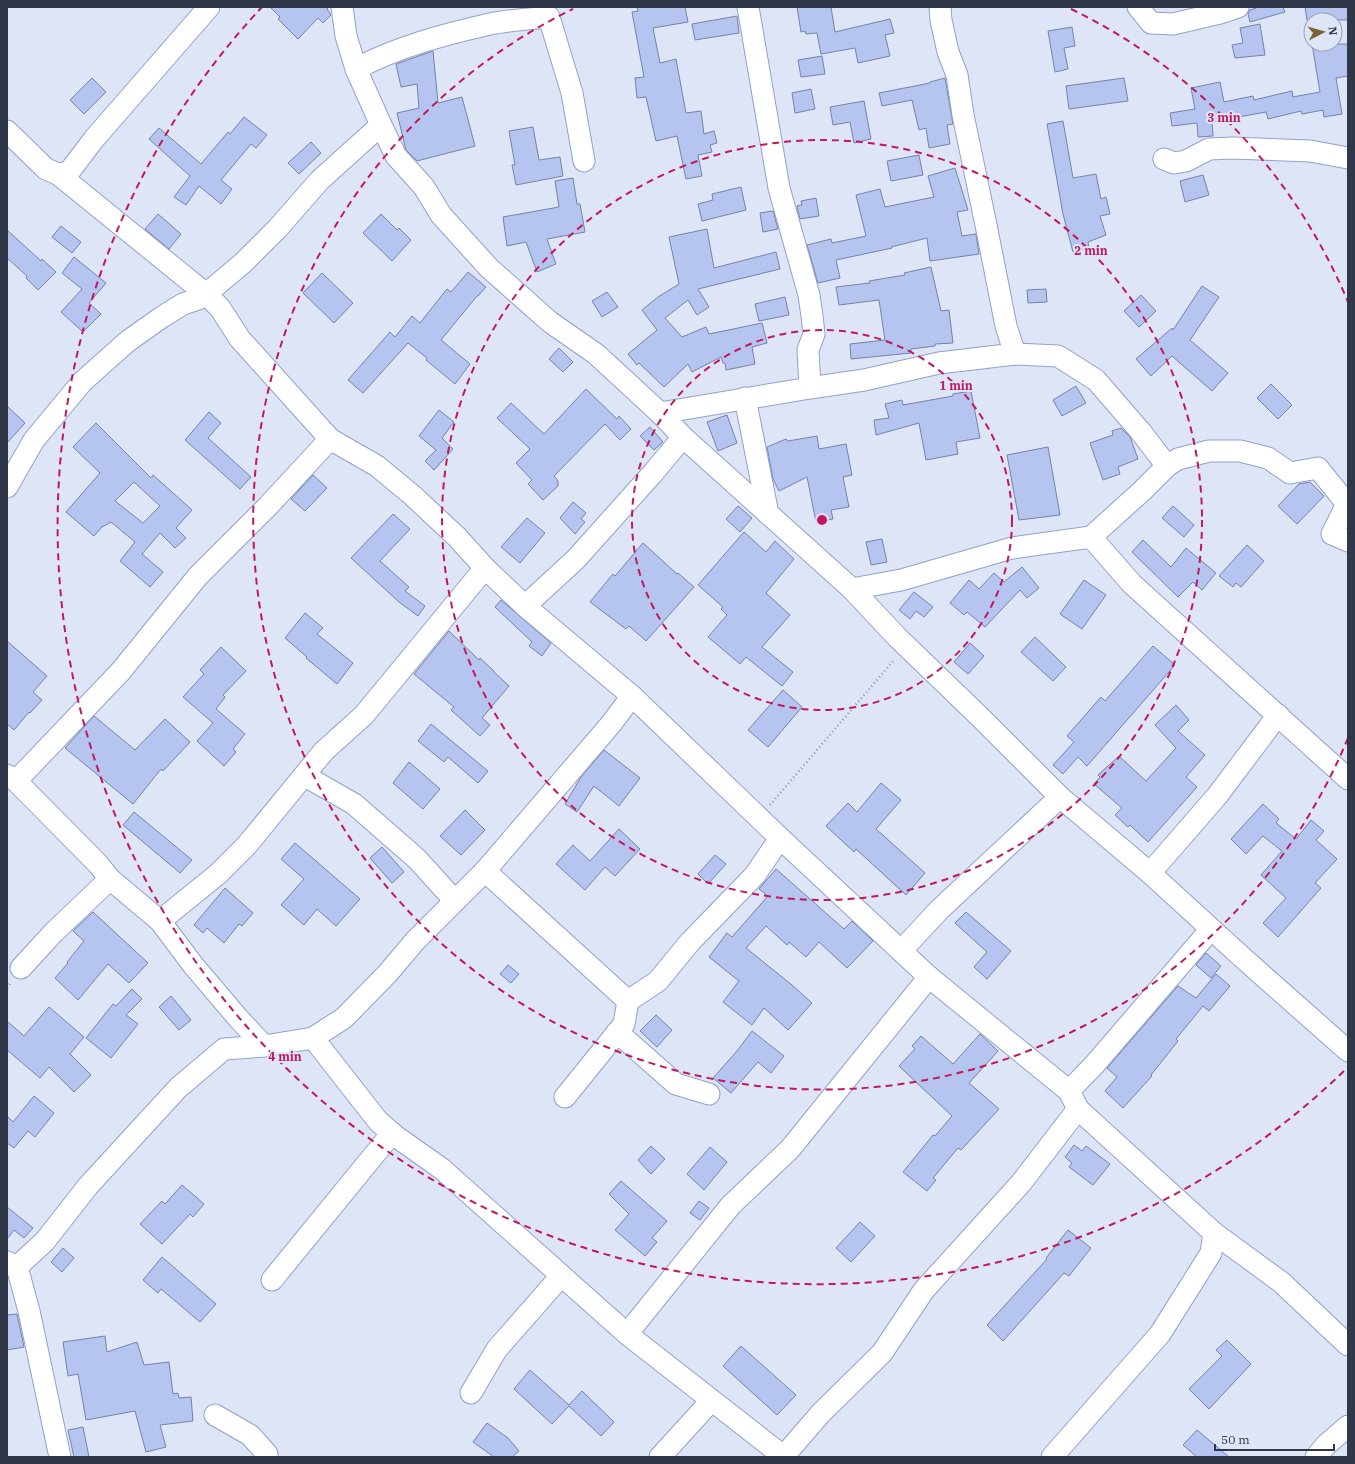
<svg xmlns="http://www.w3.org/2000/svg" width="1355" height="1464" viewBox="0 0 1355 1464" font-family="'IBM Plex Serif',serif">
	<style>
		.building { fill: #b5c5ef; stroke: #7383ac; fill-rule: evenodd }
		.lines { fill: none; stroke-linecap: round; stroke-linejoin: round }
		.minor-casing { stroke: #91a1cb; stroke-width: 23 }
		.path { stroke: #9097a9; stroke-width: 2.5; stroke-dasharray: 1 3; stroke-linecap: butt }
		.minor { stroke: #fff; stroke-width: 21 }
		.ring { fill: none; stroke: #c2185b; stroke-width: 2; stroke-dasharray: 7 5 }
		.centre { fill: #c2185b; stroke: #dee5f7; stroke-width: 2 }
		.ring-label { font-size: 12px; text-anchor: middle; font-weight: bold; fill: #c2185b; stroke: #dee5f7; stroke-width: 4; stroke-linejoin: round; paint-order: stroke }
	</style>
	<rect width="100%" height="100%" fill="#dee5f7"/>
	<!-- building -->
	<g class="building">
		<polygon points="270,7 329,7 327,9 331,15 323,23 318,18 298,39 278,19 280,17"/>
		<polygon points="637,7 685,7 688,22 653,28 660,63 676,59 686,113 701,111 704,134 714,131 717,143 710,145 712,152 698,155 702,176 686,179 677,136 656,141 646,97 637,98 635,78 644,77 632,12 638,11"/>
		<polygon points="797,7 831,7 835,32 890,19 894,33 885,35 890,56 858,63 855,48 821,54 817,33 806,34 805,31 801,32"/>
		<polygon points="1259,7 1283,7 1285,12 1250,22 1248,14 1250,10"/>
		<polygon points="1305,7 1348,7 1348,20 1307,20"/>
		<polygon points="737,16 739,33 695,40 692,24"/>
		<polygon points="1260,24 1265,55 1235,58 1232,45 1243,43 1240,28"/>
		<polygon points="1072,27 1075,46 1064,48 1068,69 1055,72 1048,31"/>
		<polygon points="1312,44 1348,44 1348,76 1336,78 1342,114 1324,117 1323,110 1302,114 1301,111 1268,119 1266,112 1212,122 1213,136 1198,137 1197,123 1172,126 1170,113 1195,109 1191,88 1220,82 1224,102 1253,96 1254,100 1292,91 1293,97 1320,92"/>
		<polygon points="433,51 438,103 462,97 475,146 417,161 406,150 397,113 419,108 417,84 401,87 396,64"/>
		<polygon points="822,56 825,74 801,77 798,60"/>
		<polygon points="92,78 106,92 84,114 70,100"/>
		<polygon points="945,78 953,124 947,125 950,144 929,148 926,128 919,130 912,100 882,106 879,93 930,83 930,82"/>
		<polygon points="1124,78 1128,101 1069,109 1066,86"/>
		<polygon points="811,89 815,109 795,113 792,93"/>
		<polygon points="864,101 871,139 854,143 850,122 833,125 830,107"/>
		<polygon points="244,117 267,135 256,148 251,144 221,180 232,189 221,204 199,186 186,205 174,197 190,176 149,139 159,128 201,164 228,132 230,134"/>
		<polygon points="1063,121 1073,178 1096,174 1101,199 1106,197 1110,214 1100,216 1106,235 1088,242 1089,248 1073,252 1063,214 1047,124"/>
		<polygon points="533,127 539,160 560,157 563,176 516,185 512,165 515,165 509,131"/>
		<polygon points="311,142 321,153 299,174 288,163"/>
		<polygon points="919,155 923,175 891,181 887,161"/>
		<polygon points="955,168 968,210 957,212 962,236 976,234 979,254 930,261 927,238 891,247 892,248 836,260 840,278 818,283 807,245 831,239 832,243 866,236 856,195 880,189 885,207 934,197 928,176"/>
		<polygon points="1203,175 1209,195 1185,202 1180,181"/>
		<polygon points="573,178 577,204 580,204 585,232 547,239 556,264 537,272 526,242 507,246 503,217 559,207 555,181"/>
		<polygon points="741,187 746,210 702,221 698,204 713,200 712,194"/>
		<polygon points="816,198 819,216 800,219 797,206 802,205 801,201"/>
		<polygon points="773,211 778,229 763,232 760,213"/>
		<polygon points="158,214 181,234 169,249 145,229"/>
		<polygon points="381,214 397,230 399,228 411,240 392,261 363,233"/>
		<polygon points="61,226 81,242 72,253 52,237"/>
		<polygon points="707,229 714,268 776,252 780,269 698,289 709,307 697,315 688,300 665,318 682,337 706,327 709,334 762,323 767,343 752,347 755,364 726,370 725,363 723,363 721,357 692,372 688,364 664,387 639,363 637,365 628,354 657,330 642,310 658,297 679,284 669,237"/>
		<polygon points="7,230 41,261 42,259 56,272 38,290 26,278 27,276 7,258"/>
		<polygon points="74,257 106,283 89,303 101,314 83,332 61,312 82,289 62,273"/>
		<polygon points="931,267 941,311 949,310 953,343 935,344 935,346 911,349 911,353 851,359 850,344 885,340 879,300 839,305 836,287 870,283 869,281 905,275 904,273"/>
		<polygon points="468,272 486,287 478,296 477,296 441,340 470,364 455,384 426,360 427,358 408,343 363,393 348,380 390,332 395,337 412,316 420,323 447,289 451,292"/>
		<polygon points="322,273 353,303 334,323 303,293"/>
		<polygon points="1202,286 1219,297 1190,340 1228,373 1212,391 1172,356 1151,376 1136,359 1172,328 1173,330"/>
		<polygon points="1046,289 1047,302 1028,303 1027,290"/>
		<polygon points="607,292 618,307 602,317 592,301"/>
		<polygon points="1141,295 1156,311 1139,327 1124,311"/>
		<polygon points="785,297 789,315 759,321 755,304"/>
		<polygon points="559,348 573,362 563,372 549,359"/>
		<polygon points="1271,384 1292,405 1278,419 1257,398"/>
		<polygon points="1076,386 1086,403 1062,416 1053,400"/>
		<polygon points="586,389 617,419 619,416 631,429 620,440 605,424 554,476 558,481 558,486 543,500 528,484 532,480 516,463 530,449 497,418 511,403 544,434"/>
		<polygon points="971,391 980,438 956,442 958,454 926,460 919,423 876,435 874,420 889,418 885,404 902,400 903,405 953,396 953,394"/>
		<polygon points="7,406 25,423 7,443"/>
		<polygon points="439,410 454,422 442,438 453,449 434,470 425,461 436,450 419,436"/>
		<polygon points="209,412 221,423 208,438 251,477 240,489 185,440"/>
		<polygon points="727,415 737,443 718,451 707,422"/>
		<path d="M96 423 151 478 153 475 192 510 176 528 186 538 175 548 160 533 142 554 163 572 150 587 120 561 135 542 111 522 102 527 94 536 66 512 100 473 73 447ZM134 482 160 506 143 523 115 501Z"/>
		<polygon points="650,427 663,442 654,450 640,436"/>
		<polygon points="1121,428 1130,437 1138,459 1118,467 1120,474 1103,480 1090,443 1113,435 1112,431"/>
		<polygon points="817,436 819,449 846,444 852,475 843,477 849,507 831,510 833,519 816,522 807,477 779,491 773,479 767,447 786,439 788,441"/>
		<polygon points="1048,447 1060,515 1019,520 1007,455"/>
		<polygon points="313,475 327,488 305,511 291,499"/>
		<polygon points="1310,482 1324,496 1297,524 1278,506 1299,484"/>
		<polygon points="573,502 586,513 581,519 585,522 575,534 560,518"/>
		<polygon points="738,506 752,518 740,532 726,519"/>
		<polygon points="1173,506 1194,525 1184,537 1162,518"/>
		<polygon points="393,514 410,529 380,561 409,587 405,591 425,606 418,616 399,602 351,558"/>
		<polygon points="527,518 545,533 520,563 501,547"/>
		<polygon points="744,532 766,552 775,541 794,559 766,593 790,615 762,647 793,672 782,686 746,657 740,664 708,637 727,615 721,609 723,607 698,585"/>
		<polygon points="882,539 887,562 871,565 866,542"/>
		<polygon points="1143,540 1171,567 1186,548 1216,573 1202,590 1193,582 1178,597 1132,552"/>
		<polygon points="643,543 677,574 678,573 694,587 646,641 629,626 626,629 590,602 613,574 615,576"/>
		<polygon points="1247,545 1264,561 1241,587 1236,583 1233,587 1219,576"/>
		<polygon points="1022,567 1039,588 1027,598 1020,590 985,627 967,612 964,615 950,603 969,580 979,589 994,573 1004,582"/>
		<polygon points="1084,580 1106,595 1082,629 1060,614"/>
		<polygon points="914,592 933,607 924,617 916,611 910,619 899,610"/>
		<polygon points="501,600 551,643 542,656 529,646 532,642 495,607"/>
		<polygon points="305,613 323,628 317,634 353,663 337,684 306,658 307,657 285,638"/>
		<polygon points="449,631 479,660 480,658 494,671 494,672 509,686 482,718 490,725 480,736 451,710 454,707 414,674"/>
		<polygon points="1035,637 1066,667 1053,681 1021,652"/>
		<polygon points="7,641 47,676 33,692 42,700 30,713 29,712 14,730 7,724"/>
		<polygon points="970,643 984,656 968,674 954,662"/>
		<polygon points="1153,646 1175,665 1087,766 1078,757 1063,774 1053,765 1074,742 1067,736 1101,697 1105,701"/>
		<polygon points="221,647 246,671 223,695 225,697 216,709 245,734 233,749 236,752 224,766 197,741 213,723 183,697 204,674 200,670"/>
		<polygon points="783,690 802,707 768,747 748,730"/>
		<polygon points="1176,705 1189,720 1178,731 1205,755 1186,777 1197,787 1148,842 1130,825 1128,827 1115,815 1122,808 1094,784 1100,777 1098,775 1119,756 1146,781 1176,748 1155,725"/>
		<polygon points="94,716 135,750 165,719 190,742 163,771 161,769 133,804 65,748"/>
		<polygon points="431,724 488,771 478,783 448,757 444,762 418,741"/>
		<polygon points="604,750 640,778 619,806 594,786 577,812 565,804 581,777"/>
		<polygon points="409,762 440,789 423,809 393,783"/>
		<polygon points="881,783 901,800 876,829 925,873 906,895 856,849 854,852 826,826 848,803 857,812"/>
		<polygon points="1263,804 1279,819 1276,823 1296,839 1311,820 1324,831 1316,840 1337,859 1315,883 1321,888 1278,937 1263,923 1286,898 1261,875 1282,851 1263,836 1246,854 1231,839"/>
		<polygon points="465,810 485,830 461,855 440,836"/>
		<polygon points="134,812 192,860 180,873 123,825"/>
		<polygon points="619,829 640,849 615,876 605,867 585,890 556,864 573,845 590,861"/>
		<polygon points="295,843 360,899 336,926 317,909 304,925 281,905 304,879 281,859"/>
		<polygon points="382,847 404,872 392,883 370,858"/>
		<polygon points="715,855 726,864 708,884 698,874"/>
		<polygon points="776,869 844,929 852,921 873,941 847,968 819,942 806,957 789,942 787,945 766,926 746,948 792,985 812,1003 788,1030 764,1008 752,1025 723,1002 739,981 709,957 727,933 732,937 768,896 759,889"/>
		<polygon points="225,888 253,913 242,926 239,924 224,943 207,928 203,933 194,925"/>
		<polygon points="93,912 148,963 129,983 108,964 78,1000 55,978 68,963 67,962 84,941 73,931"/>
		<polygon points="966,912 1011,951 987,979 974,967 987,952 955,923"/>
		<polygon points="1206,953 1221,966 1211,978 1196,965"/>
		<polygon points="508,965 519,974 511,983 500,974"/>
		<polygon points="1216,974 1230,986 1209,1011 1203,1006 1176,1039 1178,1041 1151,1075 1152,1076 1123,1108 1105,1091 1117,1077 1107,1068 1178,986 1196,998"/>
		<polygon points="132,989 142,999 126,1015 138,1024 111,1058 86,1038 113,1004 116,1006"/>
		<polygon points="171,996 191,1020 179,1030 159,1007"/>
		<polygon points="49,1007 84,1037 70,1054 91,1075 74,1092 49,1067 40,1078 7,1050 7,1021 24,1036"/>
		<polygon points="656,1015 672,1030 657,1047 640,1031"/>
		<polygon points="752,1031 784,1056 771,1073 758,1062 731,1093 713,1078 737,1051"/>
		<polygon points="980,1034 998,1051 969,1083 999,1109 961,1150 958,1148 933,1178 936,1180 927,1191 903,1172 933,1135 935,1136 952,1116 899,1066 915,1049 912,1046 921,1036 953,1064"/>
		<polygon points="34,1096 54,1113 35,1137 28,1131 14,1148 7,1143 7,1116 13,1122"/>
		<polygon points="1074,1145 1082,1151 1086,1146 1110,1164 1093,1185 1069,1167 1072,1163 1065,1157"/>
		<polygon points="651,1146 665,1159 651,1174 638,1160"/>
		<polygon points="710,1147 727,1162 704,1190 687,1174"/>
		<polygon points="621,1181 667,1221 652,1238 657,1242 645,1256 615,1230 629,1214 609,1194"/>
		<polygon points="182,1185 204,1204 193,1217 190,1214 162,1244 140,1224 162,1201 165,1204"/>
		<polygon points="699,1201 709,1208 700,1220 690,1213"/>
		<polygon points="7,1207 33,1228 24,1238 14,1230 7,1239"/>
		<polygon points="860,1222 875,1236 851,1262 836,1248"/>
		<polygon points="1068,1230 1091,1248 1069,1276 1064,1273 1003,1341 987,1325 1047,1259 1046,1258"/>
		<polygon points="63,1248 74,1258 62,1272 51,1262"/>
		<polygon points="162,1257 216,1304 200,1322 161,1289 158,1293 143,1280"/>
		<polygon points="17,1314 24,1347 7,1350 7,1315"/>
		<polygon points="105,1336 107,1352 137,1342 144,1365 169,1362 173,1394 178,1393 179,1398 191,1397 193,1421 160,1425 166,1447 146,1452 135,1411 86,1420 78,1374 68,1376 63,1342"/>
		<polygon points="1227,1340 1251,1364 1209,1409 1189,1389 1222,1356 1216,1350"/>
		<polygon points="741,1346 796,1395 777,1415 723,1366"/>
		<polygon points="530,1370 569,1405 582,1391 614,1422 601,1436 569,1406 552,1424 514,1389"/>
		<polygon points="487,1423 508,1438 519,1451 512,1457 494,1457 473,1442"/>
		<polygon points="83,1427 89,1457 74,1457 68,1430"/>
		<polygon points="1197,1430 1229,1457 1197,1457 1183,1445"/>
	</g>
	<g class="lines">
		<!-- minor casing -->
		<g class="minor-casing">
			<g id="minor">
				<polyline points="342,7 346,36 356,69 381,125 396,156 424,187 441,215 489,268 550,322 596,354 660,413 683,437 852,589 897,637 981,718 1060,797 1150,873 1243,958 1348,1051"/>
				<polyline points="1138,7 1151,23 1173,24 1220,13 1238,7"/>
				<path d="M356 69C396 47 446 34 490 24 509 20 529 19 549 17L572 93 584 161"/>
				<polyline points="7,131 46,169 58,174 69,172 94,139 209,7"/>
				<polyline points="1164,159 1174,163 1186,161 1209,149 1233,148 1310,151 1348,158"/>
				<polyline points="58,174 206,294 220,308 240,339 330,439 377,466 412,495 457,537 485,568 525,606 632,696 780,838 929,977 1069,1091 1078,1109"/>
				<polyline points="1015,354 1058,356 1096,380 1141,432 1167,466"/>
				<polyline points="810,388 864,380 939,363 1015,354 1006,326 986,225 963,115 957,75 948,52 941,20 940,7"/>
				<polyline points="745,398 768,514"/>
				<polyline points="660,413 810,388 808,350 814,334 812,316 809,295 779,188 748,7"/>
				<polyline points="7,487 34,440 82,382 128,341 162,317 183,304 198,299 206,294 243,263 277,229 320,180 381,125"/>
				<polyline points="1091,537 1132,584 1348,779"/>
				<polyline points="852,589 901,580 1012,548 1091,537 1142,491 1167,466 1178,459 1209,451 1240,451 1268,458 1290,473 1318,468 1347,504 1332,534 1348,541"/>
				<polyline points="525,606 576,559 653,473 683,437"/>
				<polyline points="7,775 16,781 98,864 110,879 160,921 193,965 238,1018 264,1046"/>
				<polyline points="305,776 354,804 417,859 455,901"/>
				<polyline points="16,781 121,671 198,576 269,505 330,439"/>
				<polyline points="485,871 628,1001 658,981 690,942 755,875 780,838"/>
				<polyline points="1150,873 1217,796 1278,715"/>
				<polyline points="160,921 218,874 247,845 324,751 364,715 485,568"/>
				<polyline points="901,951 939,910 1060,797"/>
				<polyline points="21,968 54,932 110,879"/>
				<polyline points="617,1032 676,1084 709,1094"/>
				<polyline points="313,1038 378,1121 394,1135 442,1169 627,1334"/>
				<polyline points="1069,1091 1095,1064 1211,929"/>
				<polyline points="565,1097 624,1024 628,1001"/>
				<polyline points="1214,1233 1281,1282 1348,1345"/>
				<polyline points="7,1262 17,1267 45,1241 88,1186 178,1088 224,1049 264,1046 313,1038 344,1018 388,973 415,941 485,871 611,724 632,696"/>
				<polyline points="17,1267 29,1311 60,1457"/>
				<polyline points="272,1280 392,1133"/>
				<polyline points="471,1393 497,1349 561,1276"/>
				<polyline points="215,1415 250,1435 267,1454 267,1457"/>
				<polyline points="783,1456 627,1334 731,1205 790,1149 929,977"/>
				<polyline points="660,1457 711,1401"/>
				<polyline points="783,1457 821,1413 882,1353 924,1290 1021,1183 1078,1109 1214,1233 1211,1253 1160,1334 1052,1457"/>
				<polyline points="1316,1457 1326,1445 1348,1426"/>
			</g>
		</g>
		<!-- path -->
		<g class="path">
			<polyline points="770,805 894,660"/>
			<polyline points="7,988 11,982"/>
		</g>
		<!-- minor -->
		<use href="#minor" class="minor"/>
	</g>
	<!-- distance rings -->
	<g class="ring">
		<circle cx="822" cy="520" r="190"/>
		<circle cx="822" cy="520" r="380"/>
		<path d="M1348 738A569 569 0 1 1 573 9M1071 9A569 569 0 0 1 1348 302"/>
		<path d="M1344 1071A759 759 0 0 1 262 7"/>
	</g>
	<circle cx="822" cy="520" r="6" class="centre"/>
	<g class="ring-label">
		<text x="1224" y="122">3 min</text>
		<text x="1091" y="255">2 min</text>
		<text x="956" y="390">1 min</text>
		<text x="285" y="1061">4 min</text>
	</g>
	<!-- border -->
	<rect width="1355" height="1464" fill="none" stroke="#303748" stroke-width="16"/>
	<!-- north arrow -->
	<g transform="translate(1323 32) rotate(84)"><circle r="19" fill="#dee5f7" stroke="#989fb1"/>
	<path d="M0-3L7 15L0 10L-7 15Z" fill="#786534"/>
	<text y="-6" font-size="11" font-weight="bold" text-anchor="middle" fill="#303748">N</text>
	</g>
	<!-- scale -->
	<path d="M1215 1444v6h119v-6" fill="none" stroke="#303748" stroke-width="2"/>
	<text x="1221" y="1444" font-size="12" fill="#303748" stroke="#dee5f7" stroke-width="3" paint-order="stroke">50 m</text>
</svg>
